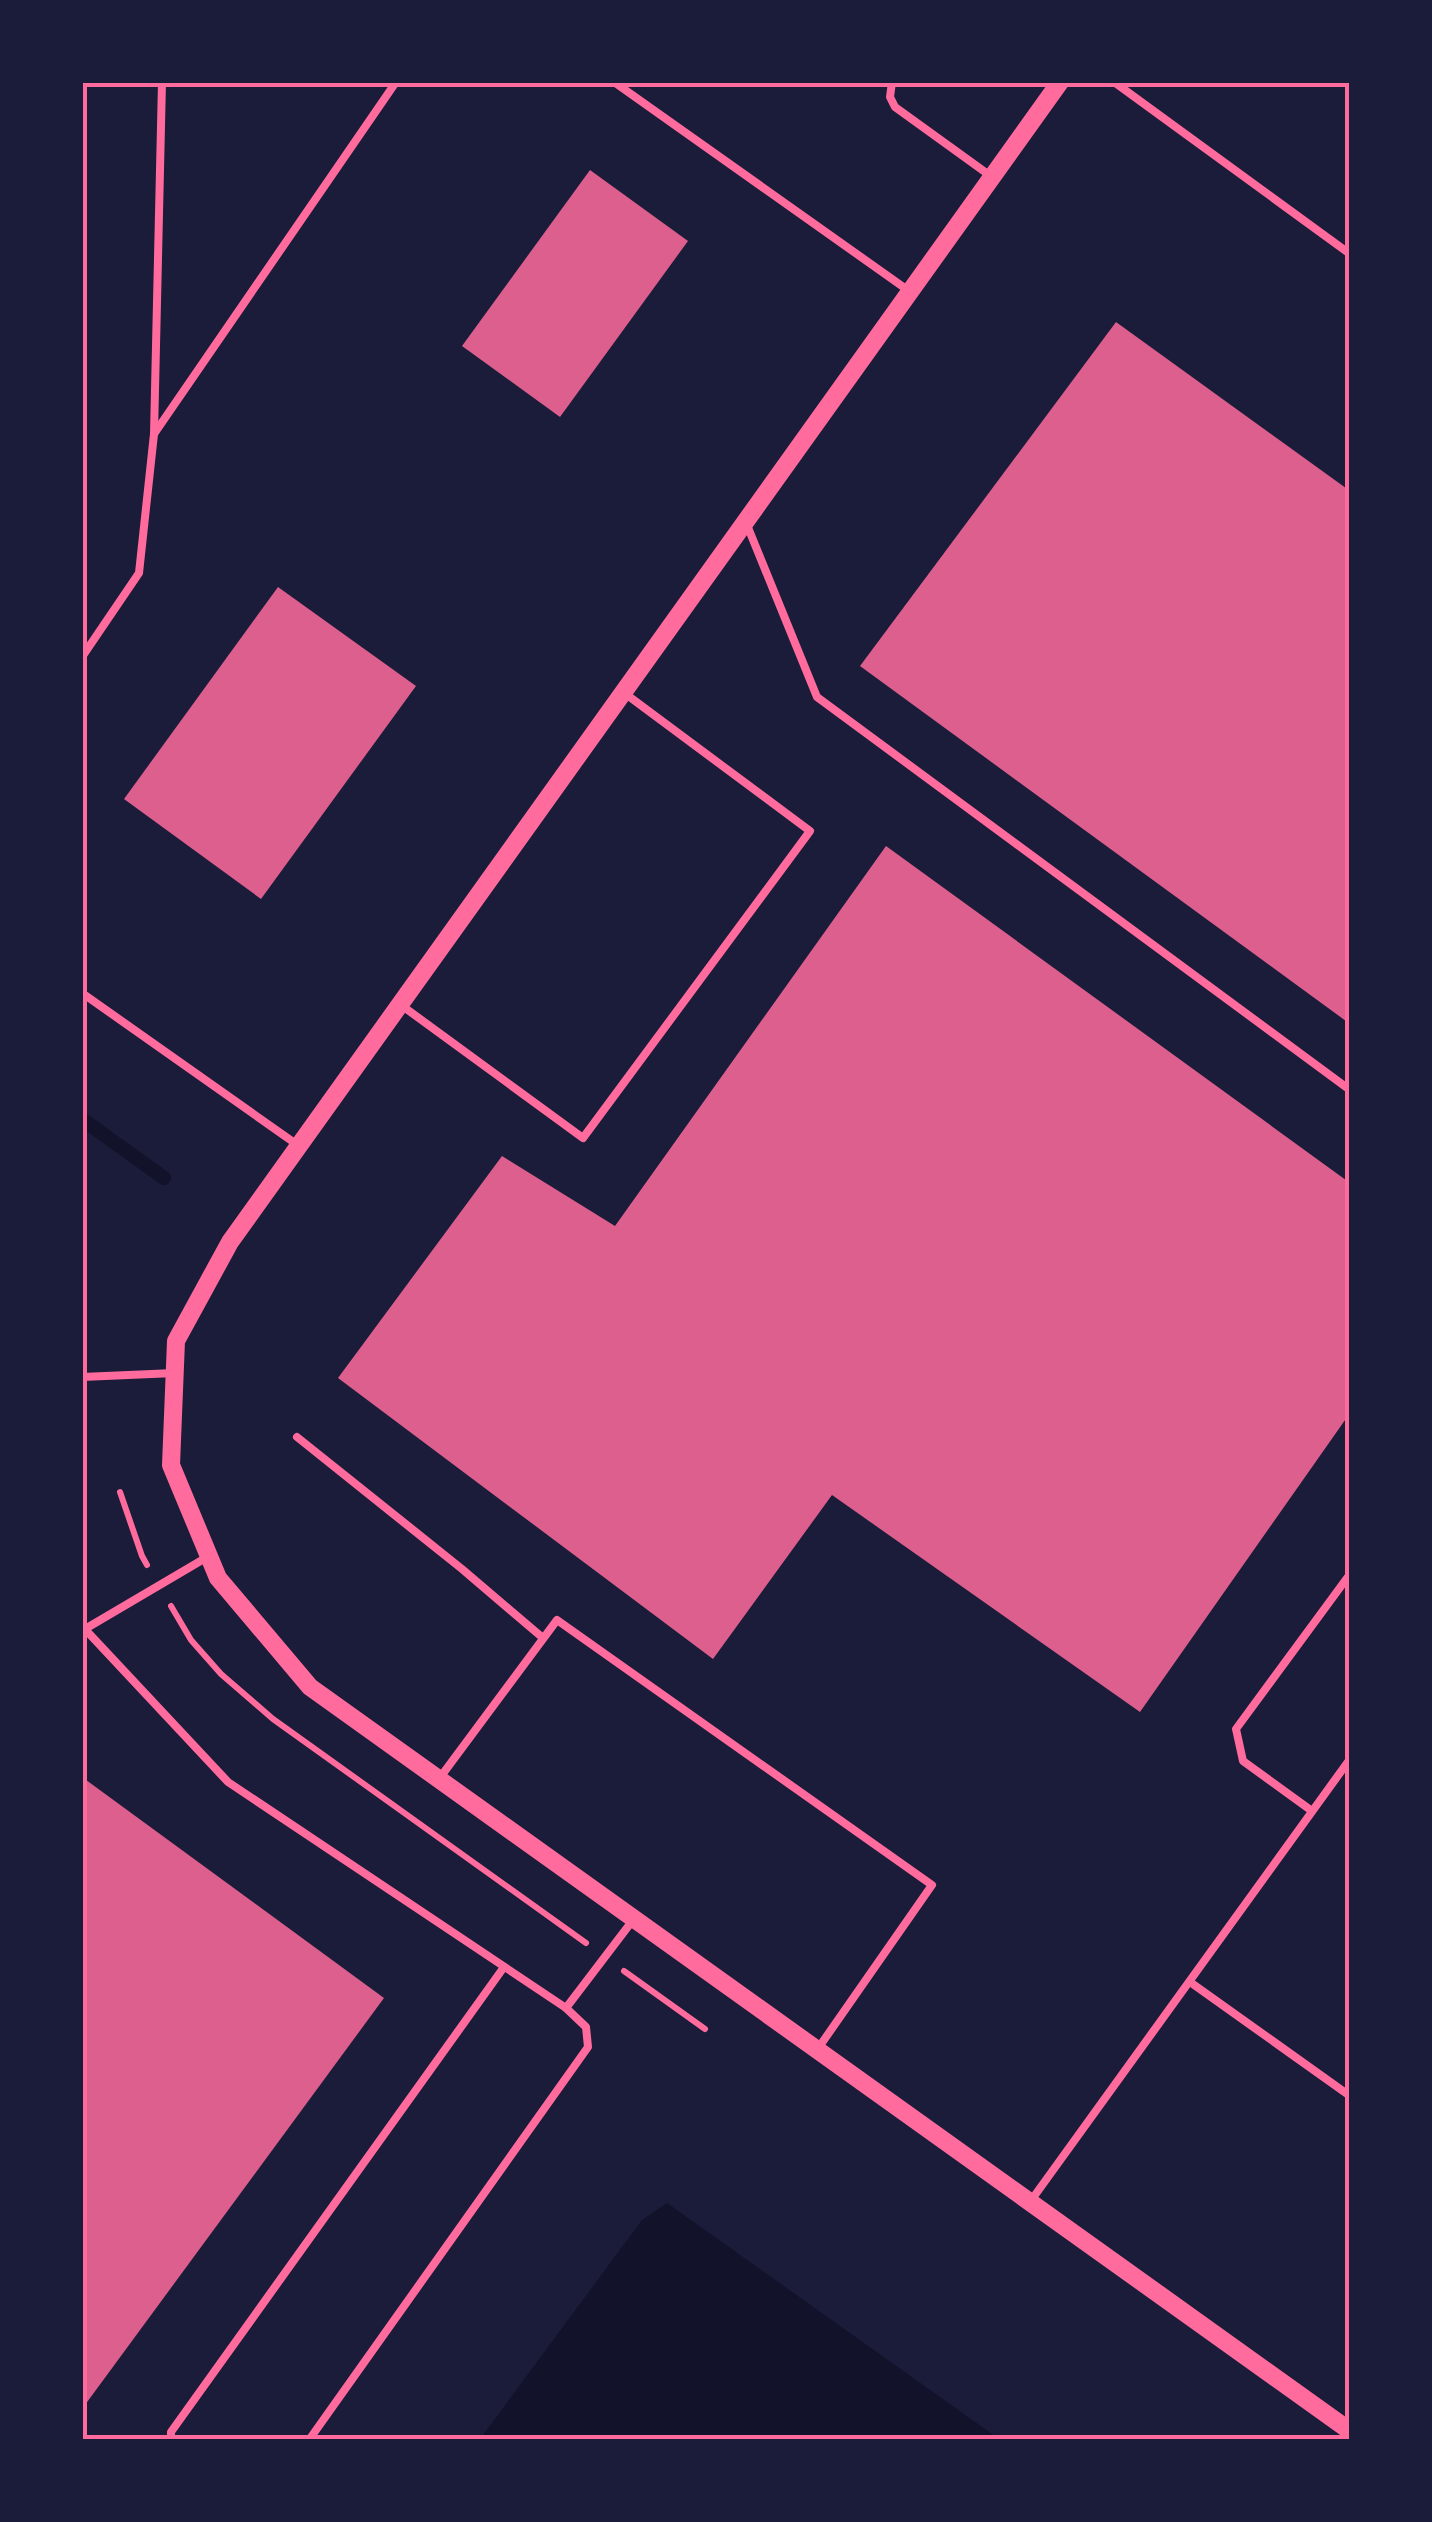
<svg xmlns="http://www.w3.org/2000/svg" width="1432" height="2522" viewBox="0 0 1432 2522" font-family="Poppins,sans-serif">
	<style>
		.water { fill: #12122b }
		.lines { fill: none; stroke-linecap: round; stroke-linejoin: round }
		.stream { stroke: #12122b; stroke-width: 14 }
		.building { fill: #dd5f8e }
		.path { stroke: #ff6b9d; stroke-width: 6 }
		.service { stroke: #ff6b9d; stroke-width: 8 }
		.tertiary { stroke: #ff6b9d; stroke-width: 18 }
		.neatline { fill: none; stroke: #ff6b9d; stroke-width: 4 }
	</style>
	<rect width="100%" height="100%" fill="#1b1b3a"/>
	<!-- water -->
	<polygon class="water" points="667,2203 999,2439 480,2439 642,2220"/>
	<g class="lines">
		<!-- stream -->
		<polyline class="stream" points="82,1119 164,1178"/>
	</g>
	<!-- building -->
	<g class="building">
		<polygon points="590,170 688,241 560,417 462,346"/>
		<polygon points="1116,322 1350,491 1350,1024 860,666"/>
		<polygon points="278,587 416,686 261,899 124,799"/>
		<polygon points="886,846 1350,1183 1350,1413 1140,1712 832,1495 713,1659 338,1378 502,1156 615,1226"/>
		<polygon points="82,1777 384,1998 82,2409"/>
	</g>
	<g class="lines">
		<!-- path -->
		<g class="path">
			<polyline points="120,1492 142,1556 147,1565"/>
			<polyline points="171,1606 191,1640 221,1674 273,1719 586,1943"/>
			<polyline points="624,1971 705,2029"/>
		</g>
		<!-- service -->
		<g class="service">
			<polyline points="614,82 909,291"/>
			<polyline points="892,82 890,97 895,107 992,177"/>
			<polyline points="1114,82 1350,254"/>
			<polyline points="154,434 162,82"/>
			<polyline points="747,525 817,697 1350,1090"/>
			<polyline points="82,657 139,573 154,434 396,82"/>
			<polyline points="82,993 299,1146"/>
			<polyline points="401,1005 583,1138 810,831 623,692"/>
			<polyline points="82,1377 175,1373"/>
			<polyline points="297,1437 462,1569 543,1638"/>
			<polyline points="82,1626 228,1782 566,2008 633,1920"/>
			<polyline points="85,1629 209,1556"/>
			<polyline points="439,1779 557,1620 932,1885 817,2050"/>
			<polyline points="1312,1811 1243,1761 1236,1729 1350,1574"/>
			<polyline points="1190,1982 1350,2096"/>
			<polyline points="1030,2202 1350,1759"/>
			<polyline points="171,2440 171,2432 504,1967"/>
			<polyline points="309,2440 588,2047 586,2027 566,2008"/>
		</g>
		<!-- tertiary -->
		<polyline class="tertiary" points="1060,82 230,1242 176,1341 171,1465 218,1578 310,1687 1350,2431"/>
	</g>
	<!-- border -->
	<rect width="1432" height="2522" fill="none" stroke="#1b1b3a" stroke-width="170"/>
	<rect x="85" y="85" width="1262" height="2352" class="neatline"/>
</svg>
